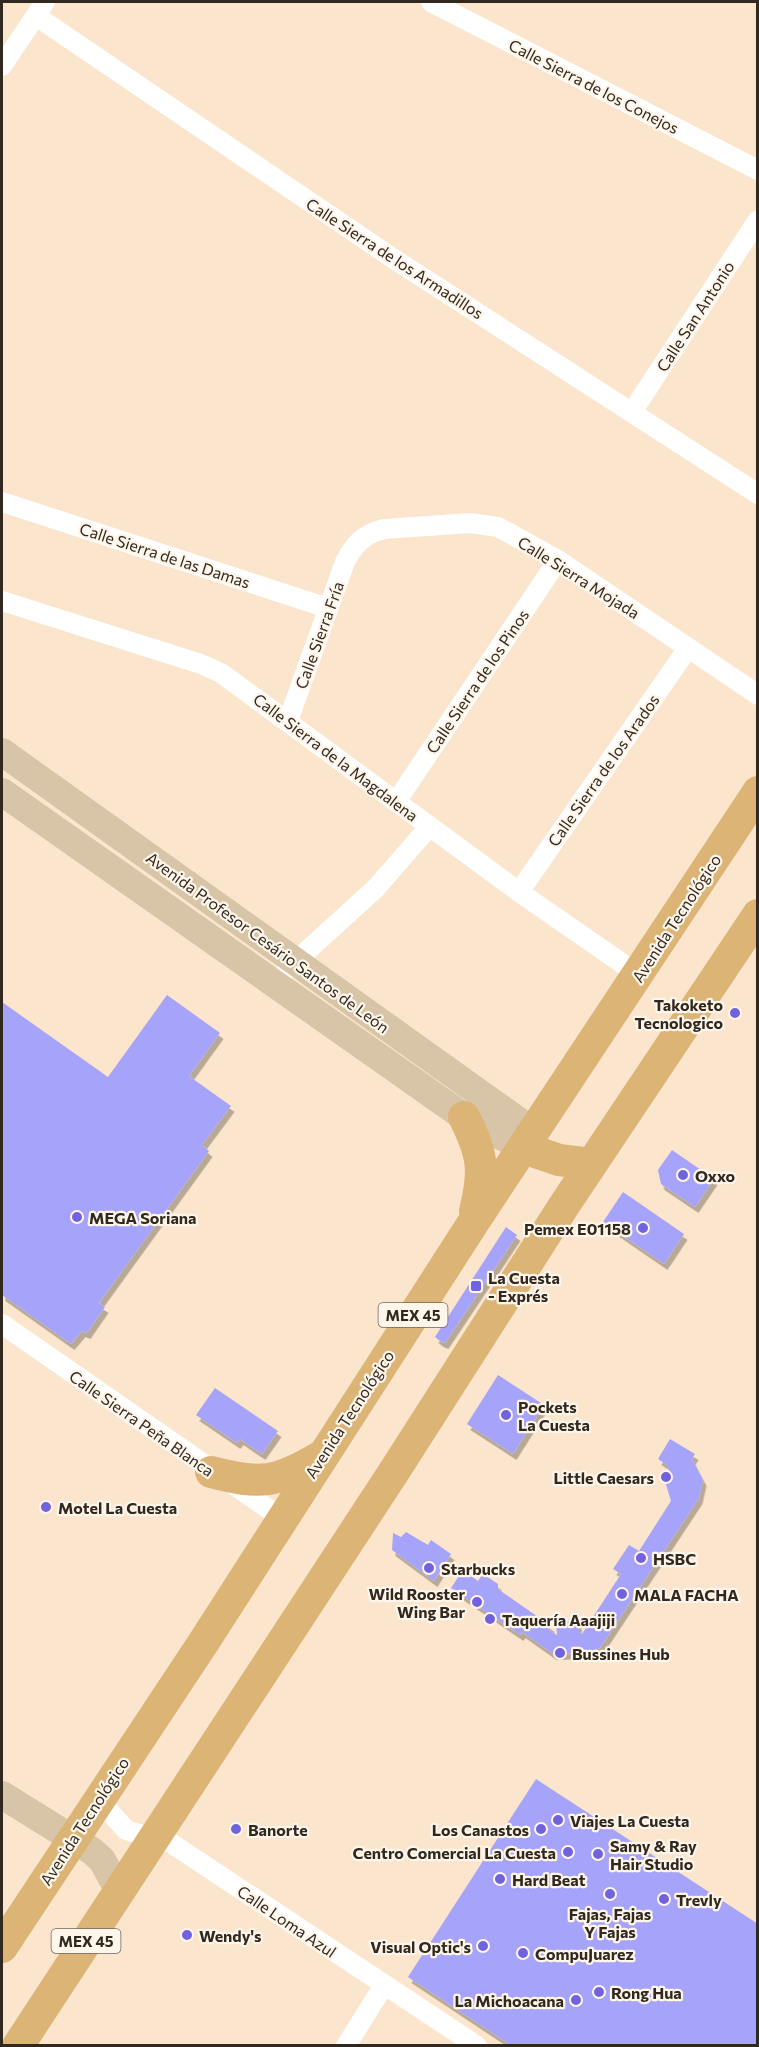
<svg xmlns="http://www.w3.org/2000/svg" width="759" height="2047" viewBox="0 0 759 2047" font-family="Commissioner,sans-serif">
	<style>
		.building { fill: #a6a3fa; filter: url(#shadow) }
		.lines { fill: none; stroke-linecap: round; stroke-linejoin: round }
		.street { stroke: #fff; stroke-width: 20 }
		.secondary { stroke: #d8c5a8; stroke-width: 28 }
		.primary { stroke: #dcb576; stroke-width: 32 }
		.poi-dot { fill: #7163dd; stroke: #fef5eb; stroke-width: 2 }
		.labels { text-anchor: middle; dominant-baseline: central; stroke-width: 4.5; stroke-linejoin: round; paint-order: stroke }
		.shield { fill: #fef5eb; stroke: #6e665c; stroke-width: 1.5 }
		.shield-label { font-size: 15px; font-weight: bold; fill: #31291f }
		.street-label { font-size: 16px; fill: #31291f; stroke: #fef5eb }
		.poi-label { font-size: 16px; font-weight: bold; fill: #31291f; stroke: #fef5eb; text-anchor: start }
	</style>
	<defs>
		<filter id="shadow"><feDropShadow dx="3.5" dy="6" stdDeviation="0" flood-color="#0004"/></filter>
	</defs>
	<rect width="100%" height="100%" fill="#fbe5cc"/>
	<!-- building -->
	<g class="building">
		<polygon points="167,995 220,1033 189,1076 231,1106 202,1145 209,1151 99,1303 105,1307 87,1333 82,1331 71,1344 2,1295 2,1002 108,1077"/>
		<polygon points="672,1150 714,1179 695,1207 661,1184 658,1170"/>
		<polygon points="623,1192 684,1234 664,1264 603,1222"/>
		<polygon points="506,1227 517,1235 445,1343 440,1341 435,1337"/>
		<polygon points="498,1375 544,1405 513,1454 467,1424"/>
		<polygon points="215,1388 278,1431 262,1454 240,1439 237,1443 196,1415"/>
		<polygon points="670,1439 695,1454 692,1459 703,1480 699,1498 600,1648 583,1653 553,1654 522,1632 520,1635 451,1588 463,1570 478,1581 483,1574 498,1584 498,1589 551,1626 549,1630 557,1635 556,1622 578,1621 579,1632 582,1634 621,1574 613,1569 629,1545 639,1551 671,1501 665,1481 671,1474 667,1465 658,1459"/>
		<polygon points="406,1532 428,1545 431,1540 451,1554 434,1581 392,1550 393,1533 401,1537"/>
		<polygon points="536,1779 758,1924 758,2046 512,2046 408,1977"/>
	</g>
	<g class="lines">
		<!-- street -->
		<g class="street">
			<polyline points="431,2 758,170"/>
			<polyline points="36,16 394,259 758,494"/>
			<polyline points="2,66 45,2"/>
			<polyline points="632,412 758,220"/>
			<polyline points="2,502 328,608"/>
			<polyline points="2,601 201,664 221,673 519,892 639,975"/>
			<path d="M288 721 345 562C354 544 364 534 384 529L470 523 498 527 558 560 758 695"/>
			<polyline points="396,802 558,560"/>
			<polyline points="519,892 688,648"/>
			<polyline points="287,969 376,888 429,827"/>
			<polyline points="2,1324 283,1519"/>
			<polyline points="99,1800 126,1830 171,1843 477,2046"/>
			<polyline points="346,2046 384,1985"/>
		</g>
		<!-- secondary -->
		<g class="secondary">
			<polyline points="2,752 534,1132"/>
			<polyline points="2,792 464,1117 524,1148"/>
			<polyline points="2,1795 92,1851 102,1860 119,1891"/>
		</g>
		<!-- primary -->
		<g class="primary">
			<path d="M464 1117C483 1154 485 1171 475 1211"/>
			<polyline points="524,1148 559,1160 591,1164"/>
			<path d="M211 1472C261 1485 276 1483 320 1457"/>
			<polyline points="2,1947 205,1640 473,1223 758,792"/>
			<polyline points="18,2046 395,1470 565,1204 758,915"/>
		</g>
	</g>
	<!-- markers -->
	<g class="poi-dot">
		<circle cx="735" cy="1013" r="6"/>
		<circle cx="683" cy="1175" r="6"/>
		<circle cx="77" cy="1217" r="6"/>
		<circle cx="643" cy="1228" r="6"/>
		<rect x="470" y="1280" width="12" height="12" rx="3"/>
		<circle cx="506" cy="1415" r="6"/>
		<circle cx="666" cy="1477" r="6"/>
		<circle cx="46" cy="1507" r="6"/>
		<circle cx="641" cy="1558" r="6"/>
		<circle cx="429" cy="1568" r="6"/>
		<circle cx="622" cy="1594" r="6"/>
		<circle cx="477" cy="1602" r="6"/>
		<circle cx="490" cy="1619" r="6"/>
		<circle cx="560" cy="1653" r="6"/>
		<circle cx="558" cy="1820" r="6"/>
		<circle cx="236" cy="1829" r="6"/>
		<circle cx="541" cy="1829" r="6"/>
		<circle cx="568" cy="1852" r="6"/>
		<circle cx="598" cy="1854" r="6"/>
		<circle cx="500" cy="1879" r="6"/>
		<circle cx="610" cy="1894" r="6"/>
		<circle cx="664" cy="1899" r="6"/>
		<circle cx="187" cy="1935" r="6"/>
		<circle cx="483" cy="1946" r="6"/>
		<circle cx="523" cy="1953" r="6"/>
		<circle cx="599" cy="1992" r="6"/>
		<circle cx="576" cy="2000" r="6"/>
	</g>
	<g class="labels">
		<!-- shield labels -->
		<g class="shield">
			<rect x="378.5" y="1303" width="69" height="24" rx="4.5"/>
			<rect x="51.5" y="1929" width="69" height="24" rx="4.5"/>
		</g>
		<g class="shield-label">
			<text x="413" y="1315">MEX 45</text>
			<text x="86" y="1941">MEX 45</text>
		</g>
		<!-- street labels -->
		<g class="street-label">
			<text transform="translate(594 86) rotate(27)">Calle Sierra de los Conejos</text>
			<text transform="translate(395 258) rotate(33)">Calle Sierra de los Armadillos</text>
			<text transform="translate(695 316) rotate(-57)">Calle San Antonio</text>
			<text transform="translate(165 555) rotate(18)">Calle Sierra de las Damas</text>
			<text transform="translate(579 577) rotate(32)">Calle Sierra Mojada</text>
			<text transform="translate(319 635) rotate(-70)">Calle Sierra Fría</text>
			<text transform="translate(477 681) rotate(-56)">Calle Sierra de los Pinos</text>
			<text transform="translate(336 757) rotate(37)">Calle Sierra de la Magdalena</text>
			<text transform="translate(603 770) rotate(-55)">Calle Sierra de los Arados</text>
			<text transform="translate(676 918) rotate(-57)">Avenida Tecnológico</text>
			<text transform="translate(268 942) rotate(36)">Avenida Profesor Cesário Santos de León</text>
			<text transform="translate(349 1414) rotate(-57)">Avenida Tecnológico</text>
			<text transform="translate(142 1423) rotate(35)">Calle Sierra Peña Blanca</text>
			<text transform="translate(84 1821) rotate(-57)">Avenida Tecnológico</text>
			<text transform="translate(287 1921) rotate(34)">Calle Loma Azul</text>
		</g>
		<!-- poi labels -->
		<g class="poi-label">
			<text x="723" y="1004" text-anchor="end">Takoketo<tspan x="723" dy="18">Tecnologico</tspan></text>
			<text x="695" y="1175">Oxxo</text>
			<text x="89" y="1217">MEGA Soriana</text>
			<text x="631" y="1228" text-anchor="end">Pemex E01158</text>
			<text x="488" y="1277">La Cuesta<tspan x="488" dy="18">- Exprés</tspan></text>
			<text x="518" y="1406">Pockets<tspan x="518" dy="18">La Cuesta</tspan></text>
			<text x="654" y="1477" text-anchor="end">Little Caesars</text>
			<text x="58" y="1507">Motel La Cuesta</text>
			<text x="653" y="1558">HSBC</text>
			<text x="441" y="1568">Starbucks</text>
			<text x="465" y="1593" text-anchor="end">Wild Rooster<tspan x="465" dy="18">Wing Bar</tspan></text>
			<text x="634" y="1594">MALA FACHA</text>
			<text x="502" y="1619">Taquería Aaajiji</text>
			<text x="572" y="1653">Bussines Hub</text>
			<text x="570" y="1820">Viajes La Cuesta</text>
			<text x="248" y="1829">Banorte</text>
			<text x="529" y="1829" text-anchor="end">Los Canastos</text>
			<text x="610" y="1845">Samy &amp; Ray<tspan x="610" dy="18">Hair Studio</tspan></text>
			<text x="556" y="1852" text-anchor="end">Centro Comercial La Cuesta</text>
			<text x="512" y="1879">Hard Beat</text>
			<text x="676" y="1899">Trevly</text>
			<text x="610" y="1913" text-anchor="middle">Fajas, Fajas<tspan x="610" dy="18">Y Fajas</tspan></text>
			<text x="199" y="1935">Wendy's</text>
			<text x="471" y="1946" text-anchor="end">Visual Optic's</text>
			<text x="535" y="1953">CompuJuarez</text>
			<text x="611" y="1992">Rong Hua</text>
			<text x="564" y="2000" text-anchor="end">La Michoacana</text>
		</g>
	</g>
	<!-- border -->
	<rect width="759" height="2047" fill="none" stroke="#31291f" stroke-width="6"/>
</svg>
